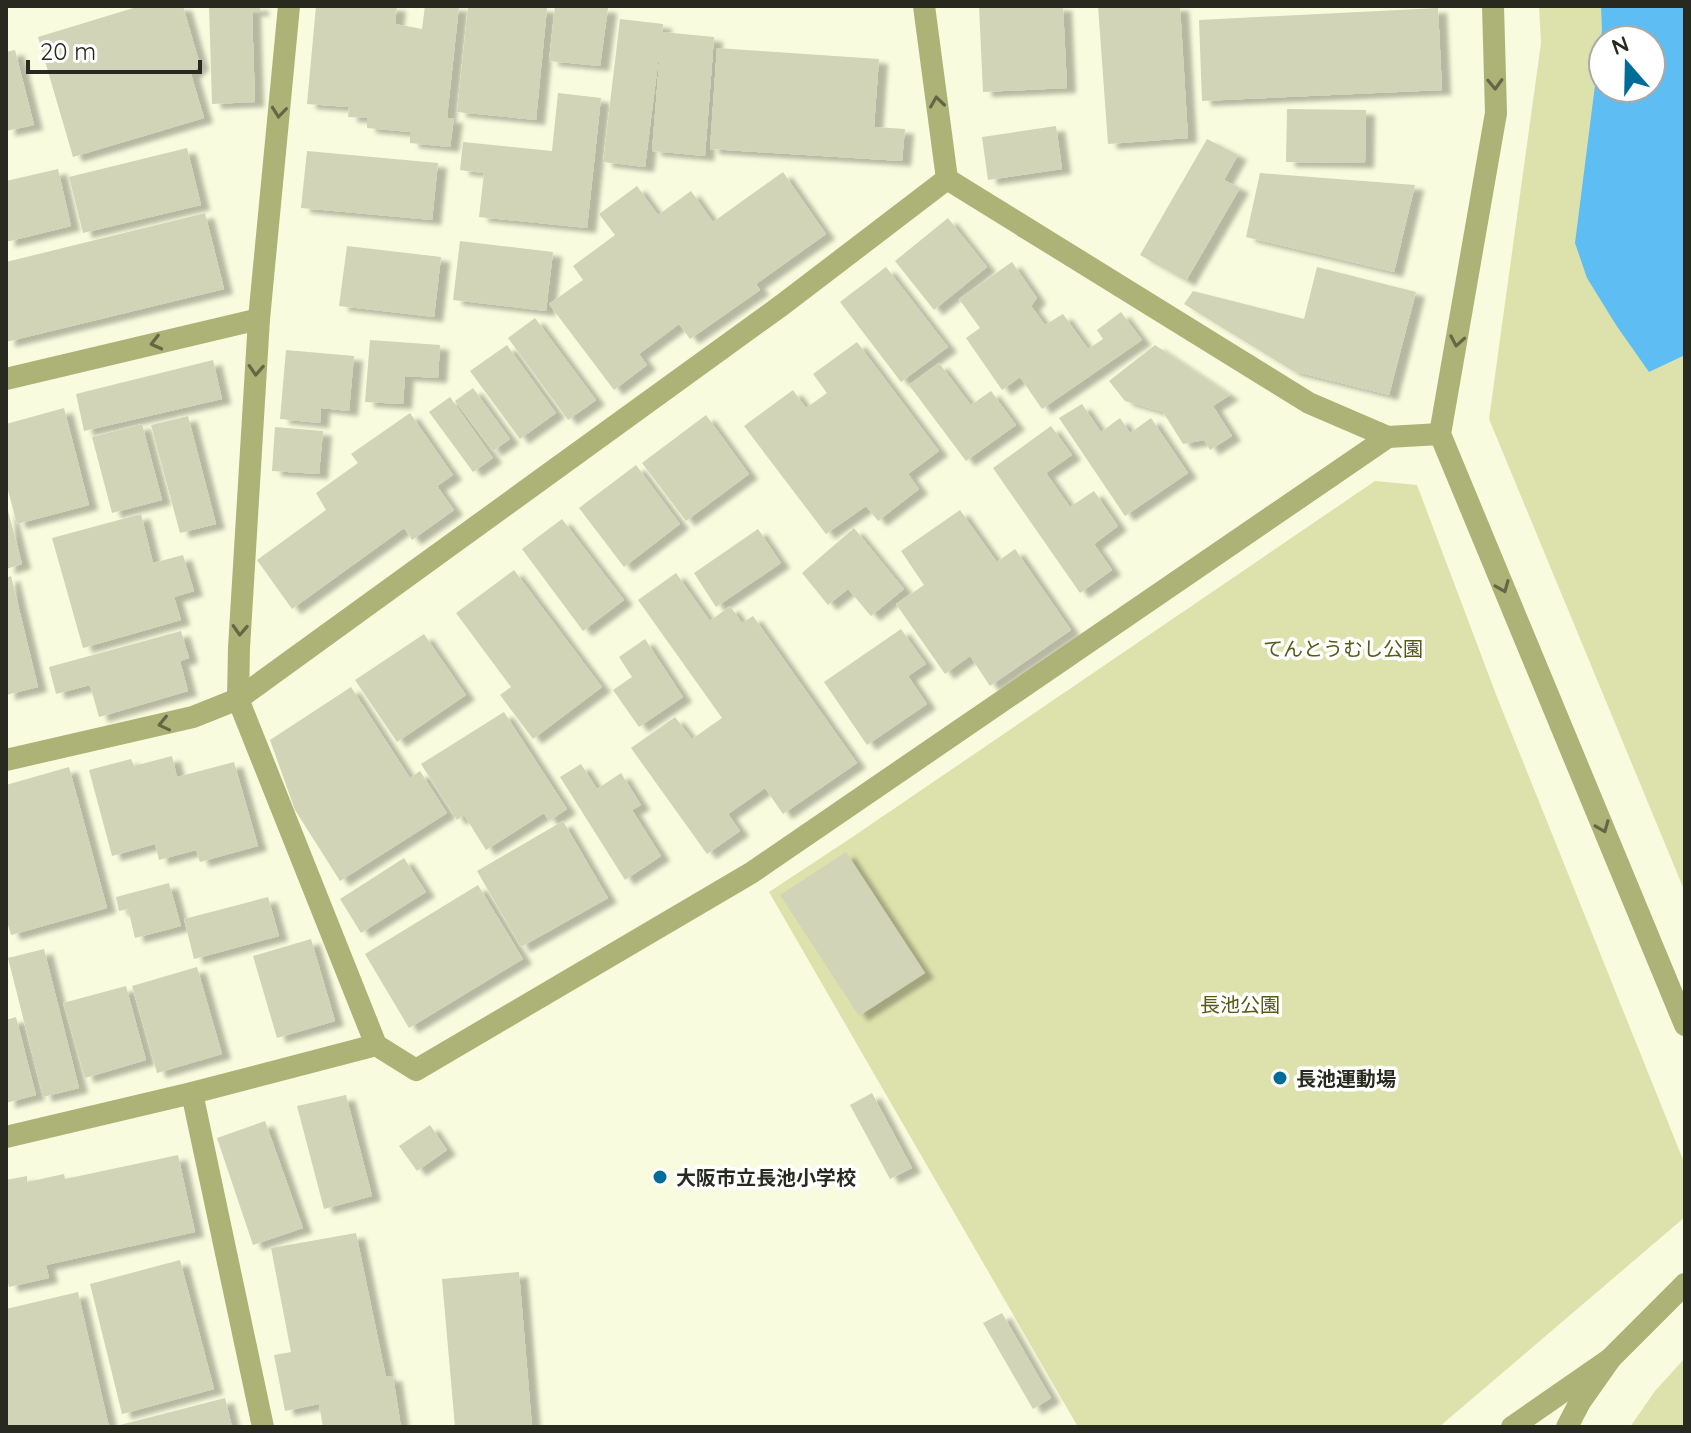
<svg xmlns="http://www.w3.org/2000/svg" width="1691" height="1433" viewBox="0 0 1691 1433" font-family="Quicksand,'Noto Sans JP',sans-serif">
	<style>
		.green { fill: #dde2ac; fill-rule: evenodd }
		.water { fill: #5ebdf2; fill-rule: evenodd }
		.building { fill: #d1d4b7; filter: url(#shadow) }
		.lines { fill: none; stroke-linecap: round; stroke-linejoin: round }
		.minor { stroke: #adb276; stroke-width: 22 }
		.tertiary { stroke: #adb276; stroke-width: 22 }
		.oneway { stroke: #646746 }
		.poi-dot { fill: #006c98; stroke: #fff; stroke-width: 3 }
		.labels { text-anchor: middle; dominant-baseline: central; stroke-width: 7; stroke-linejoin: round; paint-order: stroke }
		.park-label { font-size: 20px; fill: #575a15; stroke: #fff }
		.poi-label { font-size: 20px; font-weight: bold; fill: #292a1f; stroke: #fff; text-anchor: start }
	</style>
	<defs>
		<filter id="shadow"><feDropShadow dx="9" dy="5" stdDeviation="2" flood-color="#0004"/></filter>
	</defs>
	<rect width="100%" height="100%" fill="#f8fbdd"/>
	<!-- green -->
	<g class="green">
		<path d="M1539 6H1685V892L1489 419 1541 43ZM1603 40H1651V88H1603Z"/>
		<polygon points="1375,481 1417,485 1497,697 1684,1162 1685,1217 1439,1427 1078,1427 769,892 851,838"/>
		<polygon points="1685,1358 1685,1427 1630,1427 1655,1391"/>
	</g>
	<!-- water -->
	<path class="water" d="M1601 6H1685V355L1649 372 1616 325 1587 278 1575 243 1602 30ZM1603 40H1651V88H1603Z"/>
	<!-- building -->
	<g class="building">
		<polygon points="140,6 183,6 200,65 191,74 204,118 73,157 38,37"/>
		<polygon points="209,6 260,6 260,11 252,11 255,102 212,104"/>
		<polygon points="316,6 397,6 395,24 422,29 425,6 459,6 447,118 454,118 450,147 410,143 410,132 367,128 367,118 348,117 349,107 307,104"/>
		<polygon points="468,6 527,6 547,8 536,120 457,112"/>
		<polygon points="555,6 608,8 600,66 549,61"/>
		<polygon points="979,6 1063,6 1067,88 983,92"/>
		<polygon points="1098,6 1180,6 1188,138 1108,144"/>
		<polygon points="1438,8 1442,90 1202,101 1199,20"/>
		<polygon points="620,19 663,24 662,32 714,37 705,156 652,151 661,39 645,167 603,162"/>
		<polygon points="717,48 879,59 874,127 905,129 902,161 710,149"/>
		<polygon points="15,50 34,125 6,131 6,52"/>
		<polygon points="558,93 601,98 587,228 479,217 484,173 460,170 463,142 552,151"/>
		<polygon points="1287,109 1366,110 1365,163 1286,162"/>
		<polygon points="1056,126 1062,169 988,180 982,137"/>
		<polygon points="1207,139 1238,155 1224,180 1240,188 1186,281 1140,255"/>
		<polygon points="187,148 201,205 83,233 69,177"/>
		<polygon points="307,151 438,163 432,220 301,208"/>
		<polygon points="58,169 71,226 6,242 6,181"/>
		<polygon points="783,172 826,234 756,284 760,290 690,339 679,324 639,354 647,365 614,390 549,304 583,280 573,266 615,235 599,214 637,186 658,215 691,191 713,222"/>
		<polygon points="1260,173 1415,185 1394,272 1246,237"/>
		<polygon points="205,213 224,289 6,342 6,262"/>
		<polygon points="948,218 987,267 934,310 895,261"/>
		<polygon points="460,241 553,252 546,311 453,300"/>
		<polygon points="347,246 441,257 434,317 339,306"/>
		<polygon points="1012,262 1037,298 1031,306 1045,325 1063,314 1088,349 1103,339 1097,330 1121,312 1142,340 1042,409 1020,377 1002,390 966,338 980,328 959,299"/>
		<polygon points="886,267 948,347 901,382 840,302"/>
		<polygon points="1317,267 1416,292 1389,395 1293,371 1184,304 1193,291 1304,319"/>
		<polygon points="535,318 596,400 568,420 508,338"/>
		<polygon points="370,340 440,345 438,378 405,376 403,404 365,402"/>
		<polygon points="857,342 939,451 908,474 919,489 878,521 866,506 826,534 744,426 793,390 806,408 827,393 813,374"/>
		<polygon points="507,345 556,413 520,439 470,371"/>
		<polygon points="1155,345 1230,395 1213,406 1232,436 1210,450 1204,440 1183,444 1163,412 1125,401 1109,381"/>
		<polygon points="286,350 354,356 349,411 321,408 320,423 280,419"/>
		<polygon points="213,360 222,399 84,431 76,394"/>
		<polygon points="939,363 971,405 991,391 1016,425 966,461 909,385"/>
		<polygon points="473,388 510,439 493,451 455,401"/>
		<polygon points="450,397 493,458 473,472 429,412"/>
		<polygon points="1082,404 1101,432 1120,418 1130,433 1151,418 1188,473 1125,516 1059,418"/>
		<polygon points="64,408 89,505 17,524 6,483 6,424"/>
		<polygon points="410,413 453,475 437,486 454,510 412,540 404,528 292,609 257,560 326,510 316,493 358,463 351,454"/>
		<polygon points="706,415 749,474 686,521 642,463"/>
		<polygon points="188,416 216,524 180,533 151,425"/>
		<polygon points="142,424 162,500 112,513 92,437"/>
		<polygon points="1051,426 1072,455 1046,473 1070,507 1094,491 1118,526 1094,544 1112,570 1080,593 993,468"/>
		<polygon points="275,427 323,431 319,474 272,471"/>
		<polygon points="636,465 680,524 624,567 579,508"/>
		<polygon points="7,507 22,564 6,569 6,508"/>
		<polygon points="960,510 997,562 1015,549 1071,630 990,686 970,656 945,674 896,604 924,585 901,551"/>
		<polygon points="141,514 153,563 183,555 194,591 174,597 181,620 83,648 52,538"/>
		<polygon points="562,519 624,600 583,631 522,549"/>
		<polygon points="854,528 904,589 871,616 848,589 828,605 802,573"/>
		<polygon points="758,529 781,563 716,607 694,573"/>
		<polygon points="514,570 602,687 533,739 500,695 511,687 456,613"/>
		<polygon points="676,573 710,621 730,606 742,623 753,616 857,763 783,814 765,788 728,814 740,831 707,854 631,748 675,717 692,739 722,718 638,600"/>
		<polygon points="11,576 38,687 6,695 6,578"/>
		<polygon points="901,629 926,664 908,676 927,704 867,745 824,682"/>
		<polygon points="181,631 189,658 180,661 188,691 99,717 90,685 56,694 49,667"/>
		<polygon points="424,634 466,695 397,742 355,680"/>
		<polygon points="645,639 683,697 639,727 613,690 632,677 619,657"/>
		<polygon points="351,687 410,778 420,771 447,813 340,881 295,810 270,740"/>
		<polygon points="504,712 567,809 549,821 544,813 486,850 464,815 457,820 421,764"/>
		<polygon points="172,756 177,777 234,762 258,846 200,862 196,850 159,860 155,844 112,856 89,770 131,759 134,766"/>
		<polygon points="581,764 597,789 621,773 641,805 632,810 661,856 625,880 560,777"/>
		<polygon points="69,767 107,908 11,935 6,918 6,785"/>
		<polygon points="563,821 608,898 521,947 477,871"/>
		<polygon points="846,852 925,973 859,1016 780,895"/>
		<polygon points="404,858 426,892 361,933 340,899"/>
		<polygon points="169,883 181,926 135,938 128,909 119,911 116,897"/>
		<polygon points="478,885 523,959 409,1028 365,954"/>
		<polygon points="268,897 279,936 194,959 184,919"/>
		<polygon points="311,939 335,1021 277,1038 253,956"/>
		<polygon points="44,949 79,1088 43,1097 8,958"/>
		<polygon points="197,967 222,1054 157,1073 132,986"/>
		<polygon points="126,986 146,1060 85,1078 63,1003"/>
		<polygon points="16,1017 36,1095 6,1103 6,1020"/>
		<polygon points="872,1093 912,1168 890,1179 850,1105"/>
		<polygon points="346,1095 372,1196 324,1209 297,1106"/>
		<polygon points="265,1121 303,1228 253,1245 217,1138"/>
		<polygon points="430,1125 447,1150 417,1171 399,1146"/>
		<polygon points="178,1155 195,1232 46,1265 49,1278 9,1287 6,1275 6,1180 27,1176 27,1182 64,1174 65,1179"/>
		<polygon points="356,1233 386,1377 393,1376 401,1427 323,1427 319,1404 285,1411 274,1355 291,1352 271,1248"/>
		<polygon points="180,1260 214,1389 122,1414 90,1284"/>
		<polygon points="519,1272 532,1427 455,1427 442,1279"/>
		<polygon points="78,1292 109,1427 6,1427 6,1309"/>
		<polygon points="1002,1313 1051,1398 1033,1409 983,1323"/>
		<polygon points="225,1398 232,1427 116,1427 116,1426"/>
	</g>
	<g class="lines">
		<!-- minor -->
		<g class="minor">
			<polyline points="289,6 259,319 239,648 238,699 376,1045 416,1070 751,873 1388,437"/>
			<polyline points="924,6 947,179"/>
			<polyline points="1493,6 1496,113 1440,434 1685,1025"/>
			<polyline points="947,179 1309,403 1388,437 1440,434"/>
			<polyline points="6,379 259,319"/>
			<polyline points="6,760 193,717 238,699 782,305 947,179"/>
			<polyline points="192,1093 263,1427"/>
			<polyline points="6,1137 192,1093 376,1045"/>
			<polyline points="1512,1427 1610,1359"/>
		</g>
		<!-- tertiary -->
		<polyline class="tertiary" points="1567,1427 1580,1402 1611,1358 1685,1284"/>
	</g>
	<!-- one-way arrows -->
	<defs><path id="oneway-chevron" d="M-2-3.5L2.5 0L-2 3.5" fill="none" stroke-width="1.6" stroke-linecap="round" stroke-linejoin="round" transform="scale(2)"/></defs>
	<g class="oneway">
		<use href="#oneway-chevron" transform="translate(1495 84) rotate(88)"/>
		<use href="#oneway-chevron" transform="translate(937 102) rotate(-98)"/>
		<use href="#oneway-chevron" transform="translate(279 112) rotate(96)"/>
		<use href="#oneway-chevron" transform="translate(1457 341) rotate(100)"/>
		<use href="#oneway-chevron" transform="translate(156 343) rotate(166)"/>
		<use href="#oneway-chevron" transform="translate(256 370) rotate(93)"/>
		<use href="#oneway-chevron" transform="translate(1503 587) rotate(68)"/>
		<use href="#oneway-chevron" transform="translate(240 630) rotate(93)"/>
		<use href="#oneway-chevron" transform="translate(164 724) rotate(167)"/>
		<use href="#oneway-chevron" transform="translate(1603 827) rotate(68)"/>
	</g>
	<!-- markers -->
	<g class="poi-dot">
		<circle cx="1280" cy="1078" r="8"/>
		<circle cx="660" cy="1177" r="8"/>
	</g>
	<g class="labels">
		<!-- park labels -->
		<g class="park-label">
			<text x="1343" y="648">てんとうむし公園</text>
			<text x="1240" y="1004">長池公園</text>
		</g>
		<!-- poi labels -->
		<g class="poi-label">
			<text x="1296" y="1078">長池運動場</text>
			<text x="676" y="1177">大阪市立長池小学校</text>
		</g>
	</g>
	<!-- border -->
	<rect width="1691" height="1433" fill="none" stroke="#292a1f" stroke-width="16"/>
	<!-- north arrow -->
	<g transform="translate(1627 64) rotate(340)"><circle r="38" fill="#ffffff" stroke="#a9aaa5" stroke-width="2"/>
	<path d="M0-6L14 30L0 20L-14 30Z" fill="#006c98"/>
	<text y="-12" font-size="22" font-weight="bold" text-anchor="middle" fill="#292a1f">N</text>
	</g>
	<!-- scale -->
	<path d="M28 60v12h172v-12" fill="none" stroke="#292a1f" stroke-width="4"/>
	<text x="40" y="60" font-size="24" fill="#292a1f" stroke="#ffffff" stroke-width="6" paint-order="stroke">20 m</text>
</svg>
